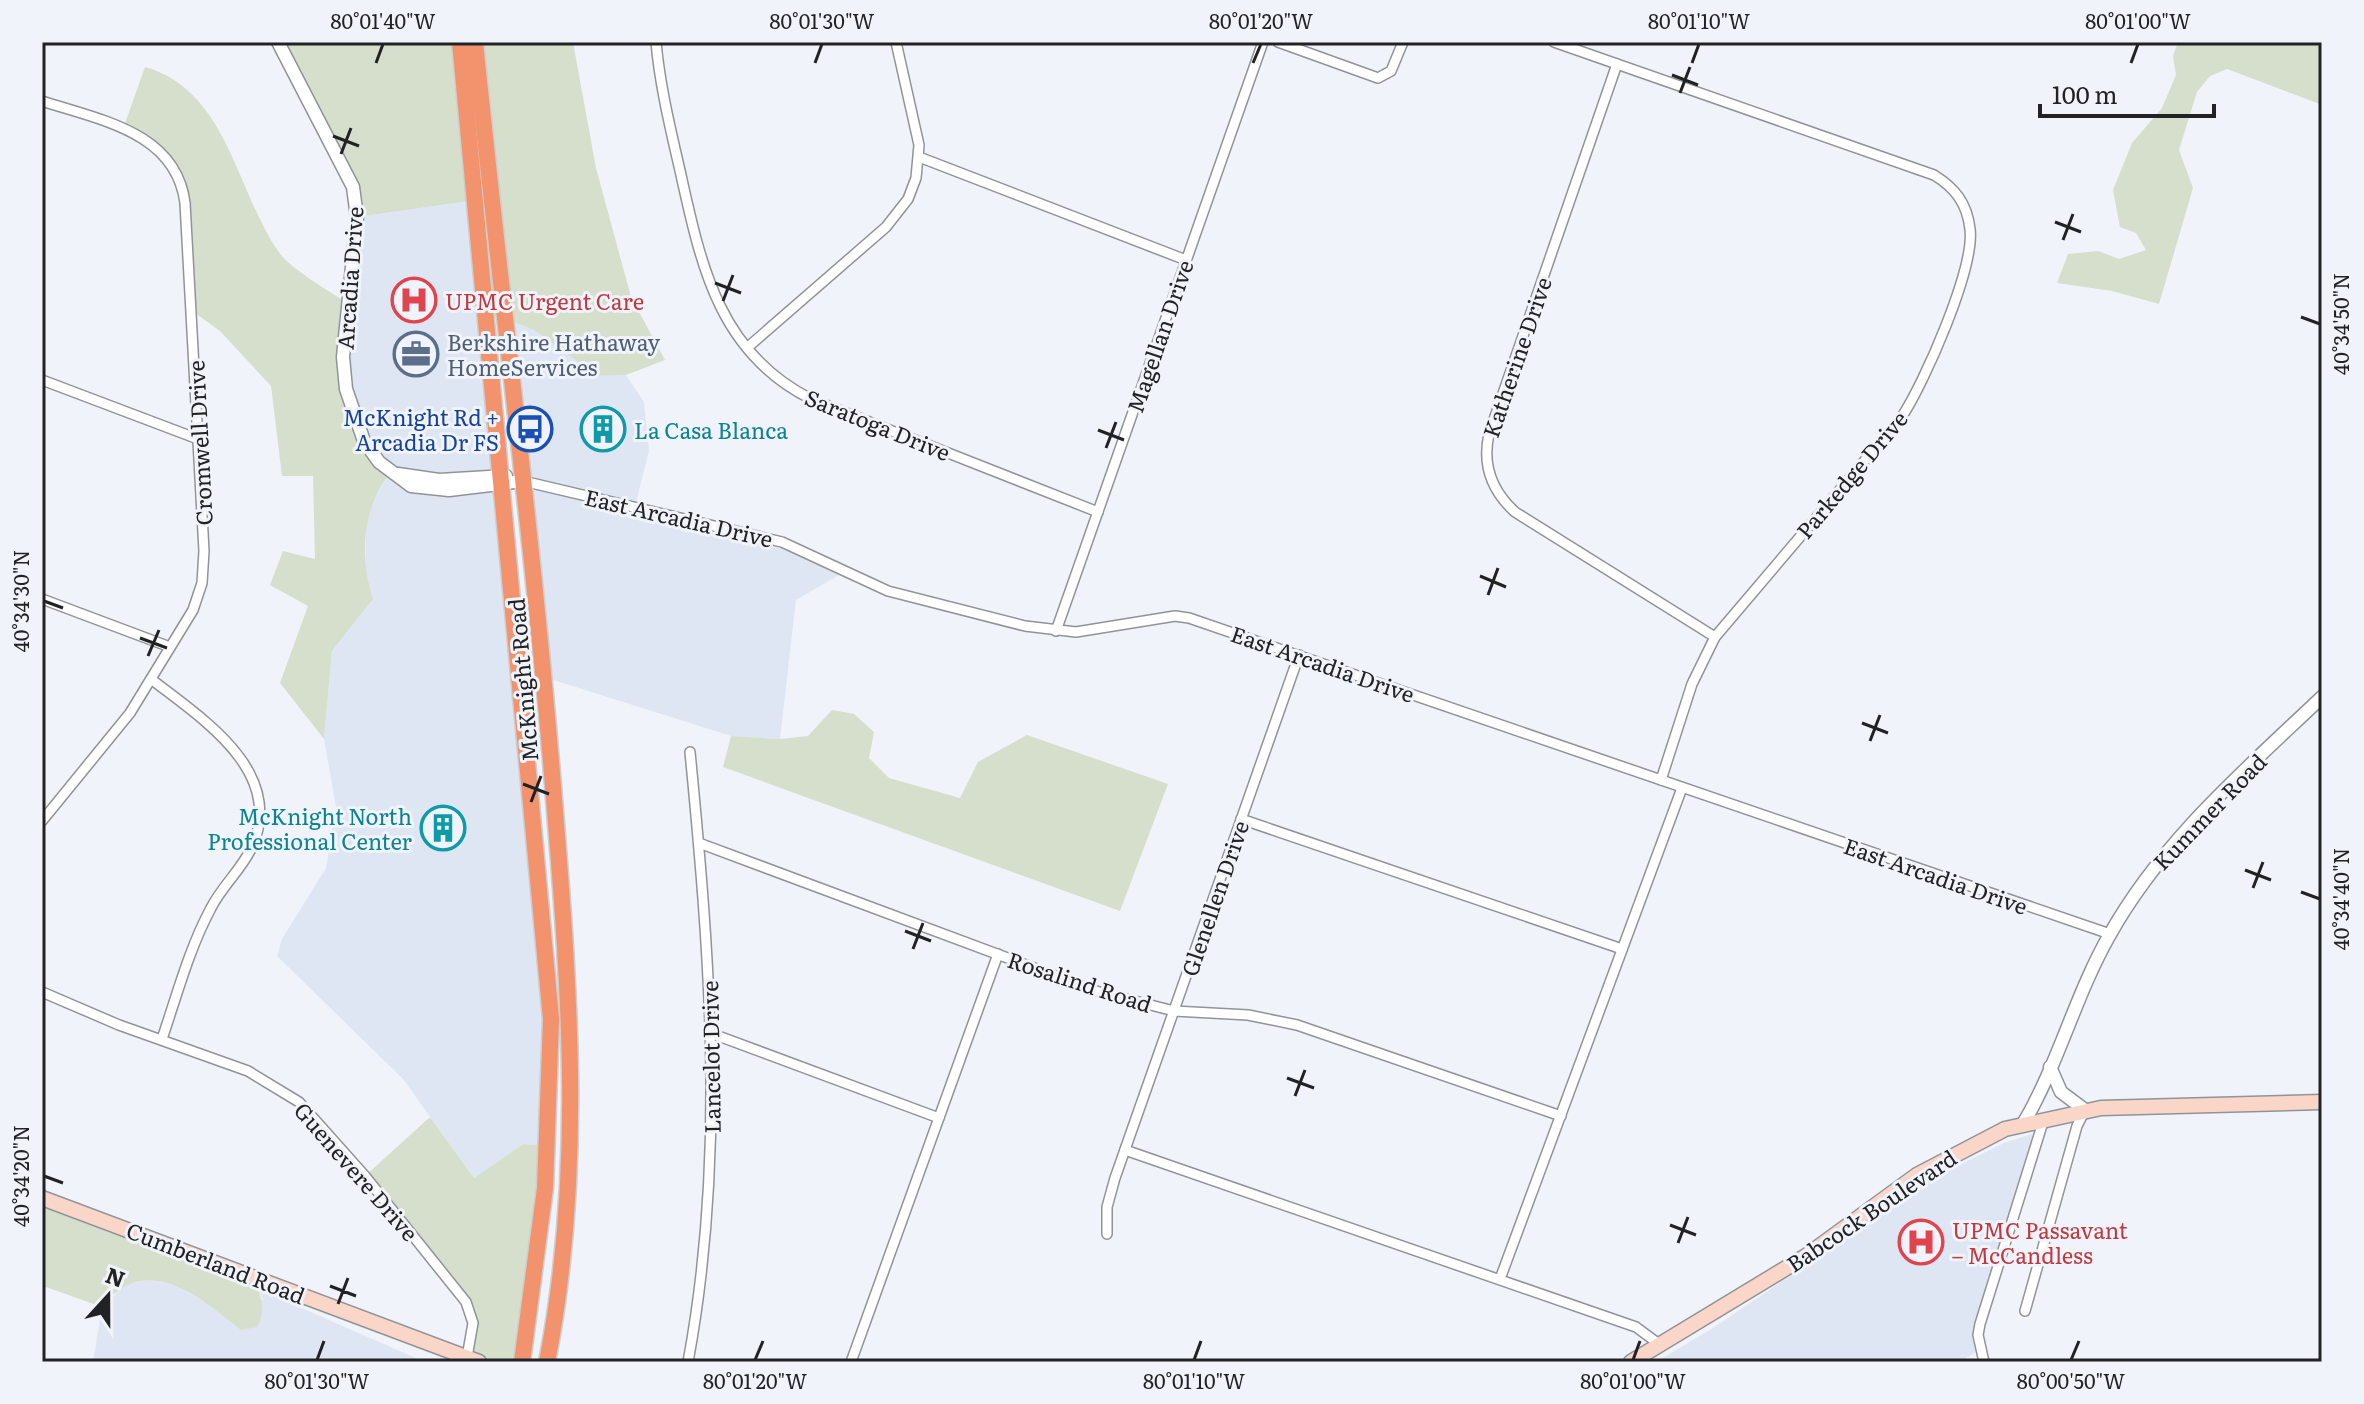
<svg xmlns="http://www.w3.org/2000/svg" width="2364" height="1404" viewBox="0 0 2364 1404" font-family="Literata,serif">
	<style>
		.built { fill: #dfe6f3 }
		.green { fill: #d6dfcc }
		.lines { fill: none; stroke-linecap: round; stroke-linejoin: round }
		.minor-casing { stroke: #909499; stroke-width: 12 }
		.tertiary-casing { stroke: #909499; stroke-width: 15 }
		.secondary-casing { stroke: #909499; stroke-width: 17 }
		.trunk-casing { stroke: #cececf; stroke-width: 19 }
		.minor { stroke: #fff; stroke-width: 9 }
		.tertiary { stroke: #fff; stroke-width: 12 }
		.secondary { stroke: #fad6c9; stroke-width: 14 }
		.trunk { stroke: #f3936e; stroke-width: 16 }
		.ticks { fill: none; stroke: #202224; stroke-width: 3 }
		.labels { text-anchor: middle; dominant-baseline: central; stroke-width: 6; stroke-linejoin: round; paint-order: stroke }
		.street-label { font-size: 22px; fill: #202224; stroke: #f0f3f9 }
		.health-label { font-size: 22px; fill: #be3a42; stroke: #f0f3f9; text-anchor: start }
		.service-label { font-size: 22px; fill: #4e5e75; stroke: #f0f3f9; text-anchor: start }
		.transit-label { font-size: 22px; fill: #164399; stroke: #f0f3f9; text-anchor: end }
		.culture-label { font-size: 22px; fill: #0d838f; stroke: #f0f3f9; text-anchor: start }
		.neatline { fill: none; stroke: #202224; stroke-width: 3 }
		.ticks-label { font-size: 20px; text-anchor: middle; fill: #202224 }
	</style>
	<rect width="100%" height="100%" fill="#f0f3f9"/>
	<!-- built -->
	<g class="built">
		<polygon points="476,200 545,925 549,1146 523,1144 474,1178 403,1079 277,956 282,939 326,868 336,807 324,739 332,651 373,599 365,575 366,528 372,503 390,472 379,462 346,389 357,217"/>
		<polygon points="505,319 534,330 597,376 626,375 644,402 649,451 635,506 782,542 846,571 796,600 780,739 731,736 544,677"/>
		<polygon points="2032,1134 2033,1140 1975,1333 1976,1352 1966,1358 1966,1362 1656,1362 1713,1328 1941,1174 2004,1143"/>
		<polygon points="151,1279 178,1286 204,1302 263,1300 258,1289 425,1362 93,1362 102,1307 125,1285"/>
	</g>
	<!-- green -->
	<g class="green">
		<polygon points="278,42 460,42 476,200 357,217 356,204"/>
		<polygon points="475,42 573,42 596,168 631,297 665,360 626,375 597,376 534,330 505,319"/>
		<polygon points="2178,42 2322,42 2322,105 2227,69 2210,76 2197,92 2179,150 2193,188 2159,304 2112,291 2057,283 2068,254 2098,251 2119,259 2146,250 2136,233 2120,227 2113,190 2132,143 2162,108 2176,75 2173,56"/>
		<path d="M145 67C227 90 236 190 278 251 290 269 328 290 347 303L344 334 354 416 391 472C362 508 359 556 373 599L332 651 324 739 280 683 308 606 270 585 283 551 315 559 313 476H282L271 386 220 331 191 310 185 203 171 161 123 129Z"/>
		<polygon points="832,710 854,714 874,732 869,758 889,778 960,798 978,762 1027,735 1168,784 1120,911 723,767 731,736 780,739 808,736"/>
		<polygon points="430,1117 474,1178 523,1144 549,1146 522,1362 479,1362 467,1357 472,1316 365,1176"/>
		<path d="M42 1207 252 1275C260 1294 268 1308 257 1327L241 1330C199 1297 147 1250 102 1307L46 1287 42 1289Z"/>
	</g>
	<g class="lines">
		<!-- minor casing -->
		<g class="minor-casing">
			<g id="minor">
				<path d="M656 42C660 87 671 131 681 175 701 265 719 353 811 399L1098 512"/>
				<polyline points="1278,42 1378,78 1391,71 1403,42"/>
				<path d="M1554 42 1934 175C1955 188 1967 203 1970 229 1975 268 1924 384 1901 418L1715 637 1692 684 1661 780"/>
				<path d="M1617 64 1489 434C1482 465 1492 491 1515 512L1715 637"/>
				<path d="M42 101C100 120 176 132 185 203L204 551 202 583 193 610 130 713 42 821"/>
				<polyline points="919,157 1186,260"/>
				<polyline points="748,347 886,227 908,199 916,178 919,145 896,42"/>
				<polyline points="42,380 198,439"/>
				<polyline points="523,481 782,542 888,591 1025,626 1076,632 1175,616 1189,618 2110,934"/>
				<polyline points="42,599 170,647"/>
				<polyline points="1056,631 1263,42"/>
				<path d="M151 679C201 718 286 771 252 847 242 869 222 886 211 908 189 949 177 995 162 1039"/>
				<polyline points="1241,819 1622,949"/>
				<polyline points="699,843 1096,991 1174,1011 1248,1015 1297,1025 1561,1116"/>
				<polyline points="42,992 119,1025 248,1071 299,1102 365,1176 466,1302 473,1323 467,1357"/>
				<polyline points="713,1034 939,1118"/>
				<polyline points="1125,1150 1636,1327 1659,1344"/>
				<polyline points="1107,1234 1107,1207 1115,1178 1299,655"/>
				<polyline points="1500,1279 1682,788"/>
				<polyline points="2025,1311 2077,1126 2085,1110"/>
				<path d="M688 1362C726 1157 710 958 690 752"/>
				<polyline points="851,1362 998,954"/>
				<polyline points="1984,1362 1978,1335 1980,1324 2044,1119"/>
			</g>
		</g>
		<!-- tertiary casing -->
		<g class="tertiary-casing">
			<g id="tertiary">
				<polyline points="278,42 353,187 357,217 343,357 346,389 364,441 379,462 411,486 449,490 523,481"/>
				<polyline points="398,474 439,480 506,476"/>
				<polyline points="2050,1067 2061,1092 2085,1110"/>
				<path d="M2023 1124C2058 1065 2075 996 2109 936 2162 841 2244 771 2322 697"/>
			</g>
		</g>
		<!-- secondary casing -->
		<g class="secondary-casing">
			<g id="secondary">
				<polyline points="42,1198 479,1362"/>
				<polyline points="1631,1362 1806,1256 1917,1175 2005,1129 2101,1108 2322,1102"/>
			</g>
		</g>
		<!-- trunk casing -->
		<g class="trunk-casing">
			<g id="trunk">
				<polyline points="460,42 551,1019 545,1188 522,1362"/>
				<path d="M475 42C501 299 535 554 555 811 570 996 583 1178 547 1362"/>
			</g>
		</g>
		<!-- minor -->
		<use href="#minor" class="minor"/>
		<!-- tertiary -->
		<use href="#tertiary" class="tertiary"/>
		<!-- secondary -->
		<use href="#secondary" class="secondary"/>
		<!-- trunk -->
		<use href="#trunk" class="trunk"/>
	</g>
	<!-- ticks -->
	<path class="ticks" d="M376 63 383 44M815 63 822 44M1253 63 1261 44M1692 63 1699 44M2131 63 2138 44M1672 75 1698 85M1680 93 1690 67M333 136 359 146M341 154 351 128M2055 222 2081 232M2063 240 2073 214M715 283 741 293M723 301 733 275M2301 317 2320 324M1098 430 1124 440M1106 448 1116 422M1480 576 1506 587M1488 595 1498 568M44 601 63 608M140 638 167 648M148 656 159 630M1862 723 1888 733M1870 741 1880 715M523 784 549 794M531 802 541 776M2245 870 2271 880M2253 888 2263 862M2301 892 2320 899M905 931 931 941M913 949 923 923M1287 1078 1314 1088M1295 1096 1305 1070M44 1176 63 1183M1670 1225 1696 1235M1678 1243 1688 1217M330 1286 356 1296M338 1304 348 1278M317 1360 324 1341M755 1360 763 1341M1194 1360 1201 1341M1633 1360 1640 1341M2071 1360 2079 1341"/>
	<!-- icons -->
	<defs>
		<g id="hospital-ring" transform="scale(2.3)"><circle r="9.5" fill="#f0f3f9" stroke="#e0444e" stroke-width="1.5"/><path d="M-5-5h3v3.5h4V-5h3V5h-3V1.5h-4V5h-3Z" fill="#e0444e"/></g>
		<g id="office-ring" transform="scale(2.3)"><circle r="9.5" fill="#f0f3f9" stroke="#5c6f8a" stroke-width="1.5"/><path d="M-6-3h4V-5.5h4V-3h4V5H-6ZM-1-4.5V-3h2v-1.5ZM-6 0V1H6V0Z" fill="#5c6f8a"/></g>
		<g id="bus-ring" transform="scale(2.3)"><circle r="9.5" fill="#f0f3f9" stroke="#1a4fb4" stroke-width="1.5"/><path d="M-5-6H5V4H4V6H2V4H-2V6H-4V4H-5ZM-3.5-4V0h7V-4ZM-3.5 1.2v1.5H-2V1.2ZM2 1.2v1.5H3.5V1.2Z" fill="#1a4fb4"/></g>
		<g id="building-ring" transform="scale(2.3)"><circle r="9.5" fill="#f0f3f9" stroke="#0f9aa8" stroke-width="1.5"/><path d="M-4-6H4V6H1V3H-1V6H-4ZM-2.5-4.3h1.7v1.8h-1.7ZM.8-4.3h1.7v1.8H.8ZM-2.5-1h1.7V.8h-1.7ZM.8-1h1.7V.8H.8Z" fill="#0f9aa8"/></g>
	</defs>
	<g fill-rule="evenodd">
		<use href="#hospital-ring" x="414" y="300"/>
		<use href="#office-ring" x="416" y="354"/>
		<use href="#bus-ring" x="530" y="429"/>
		<use href="#building-ring" x="603" y="429"/>
		<use href="#building-ring" x="443" y="828"/>
		<use href="#hospital-ring" x="1921" y="1242"/>
	</g>
	<g class="labels">
		<!-- street labels -->
		<g class="street-label">
			<text transform="translate(349 278) rotate(-86)">Arcadia Drive</text>
			<text transform="translate(1159 336) rotate(-71)">Magellan Drive</text>
			<text transform="translate(1516 357) rotate(-71)">Katherine Drive</text>
			<text transform="translate(878 424) rotate(22)">Saratoga Drive</text>
			<text transform="translate(199 443) rotate(-93)">Cromwell Drive</text>
			<text transform="translate(1851 474) rotate(-50)">Parkedge Drive</text>
			<text transform="translate(679 517) rotate(13)">East Arcadia Drive</text>
			<text transform="translate(1323 663) rotate(19)">East Arcadia Drive</text>
			<text transform="translate(522 680) rotate(-95)">McKnight Road</text>
			<text transform="translate(2209 811) rotate(-46)">Kummer Road</text>
			<text transform="translate(1936 875) rotate(19)">East Arcadia Drive</text>
			<text transform="translate(1214 898) rotate(-71)">Glenellen Drive</text>
			<text transform="translate(1080 981) rotate(18)">Rosalind Road</text>
			<text transform="translate(710 1057) rotate(-91)">Lancelot Drive</text>
			<text transform="translate(357 1171) rotate(49)">Guenevere Drive</text>
			<text transform="translate(1871 1210) rotate(-34)">Babcock Boulevard</text>
			<text transform="translate(216 1262) rotate(21)">Cumberland Road</text>
		</g>
		<!-- health labels -->
		<g class="health-label">
			<text x="445" y="300">UPMC Urgent Care</text>
			<text x="1952" y="1229">UPMC Passavant<tspan x="1952" dy="25">– McCandless</tspan></text>
		</g>
		<!-- service labels -->
		<g class="service-label">
			<text x="447" y="341">Berkshire Hathaway<tspan x="447" dy="25">HomeServices</tspan></text>
		</g>
		<!-- transit labels -->
		<g class="transit-label">
			<text x="499" y="416">McKnight Rd +<tspan x="499" dy="25">Arcadia Dr FS</tspan></text>
		</g>
		<!-- culture labels -->
		<g class="culture-label">
			<text x="634" y="429">La Casa Blanca</text>
			<text x="412" y="815" text-anchor="end">McKnight North<tspan x="412" dy="25">Professional Center</tspan></text>
		</g>
	</g>
	<!-- border -->
	<rect width="2364" height="1404" fill="none" stroke="#f0f3f9" stroke-width="88"/>
	<!-- north arrow -->
	<g transform="translate(108 1296) rotate(21)" stroke="#f0f3f9" stroke-width="6" paint-order="stroke">
	<path d="M0-6L14 30L0 20L-14 30Z" fill="#202224"/>
	<text y="-12" font-size="22" font-weight="bold" text-anchor="middle" fill="#202224">N</text>
	</g>
	<!-- scale -->
	<path d="M2040 104v12h174v-12" fill="none" stroke="#202224" stroke-width="4"/>
	<text x="2052" y="104" font-size="24" fill="#202224" stroke="#f0f3f9" stroke-width="6" paint-order="stroke">100 m</text>
	<rect x="44" y="44" width="2276" height="1316" class="neatline"/>
	<g class="ticks-label">
		<text x="383" y="29">80°01'40"W</text>
		<text x="822" y="29">80°01'30"W</text>
		<text x="1261" y="29">80°01'20"W</text>
		<text x="1699" y="29">80°01'10"W</text>
		<text x="2138" y="29">80°01'00"W</text>
		<text transform="translate(2342 324) rotate(-90)" y="7">40°34'50"N</text>
		<text transform="translate(22 601) rotate(-90)" y="7">40°34'30"N</text>
		<text transform="translate(2342 899) rotate(-90)" y="7">40°34'40"N</text>
		<text transform="translate(22 1176) rotate(-90)" y="7">40°34'20"N</text>
		<text x="317" y="1389">80°01'30"W</text>
		<text x="755" y="1389">80°01'20"W</text>
		<text x="1194" y="1389">80°01'10"W</text>
		<text x="1633" y="1389">80°01'00"W</text>
		<text x="2071" y="1389">80°00'50"W</text>
	</g>
</svg>
